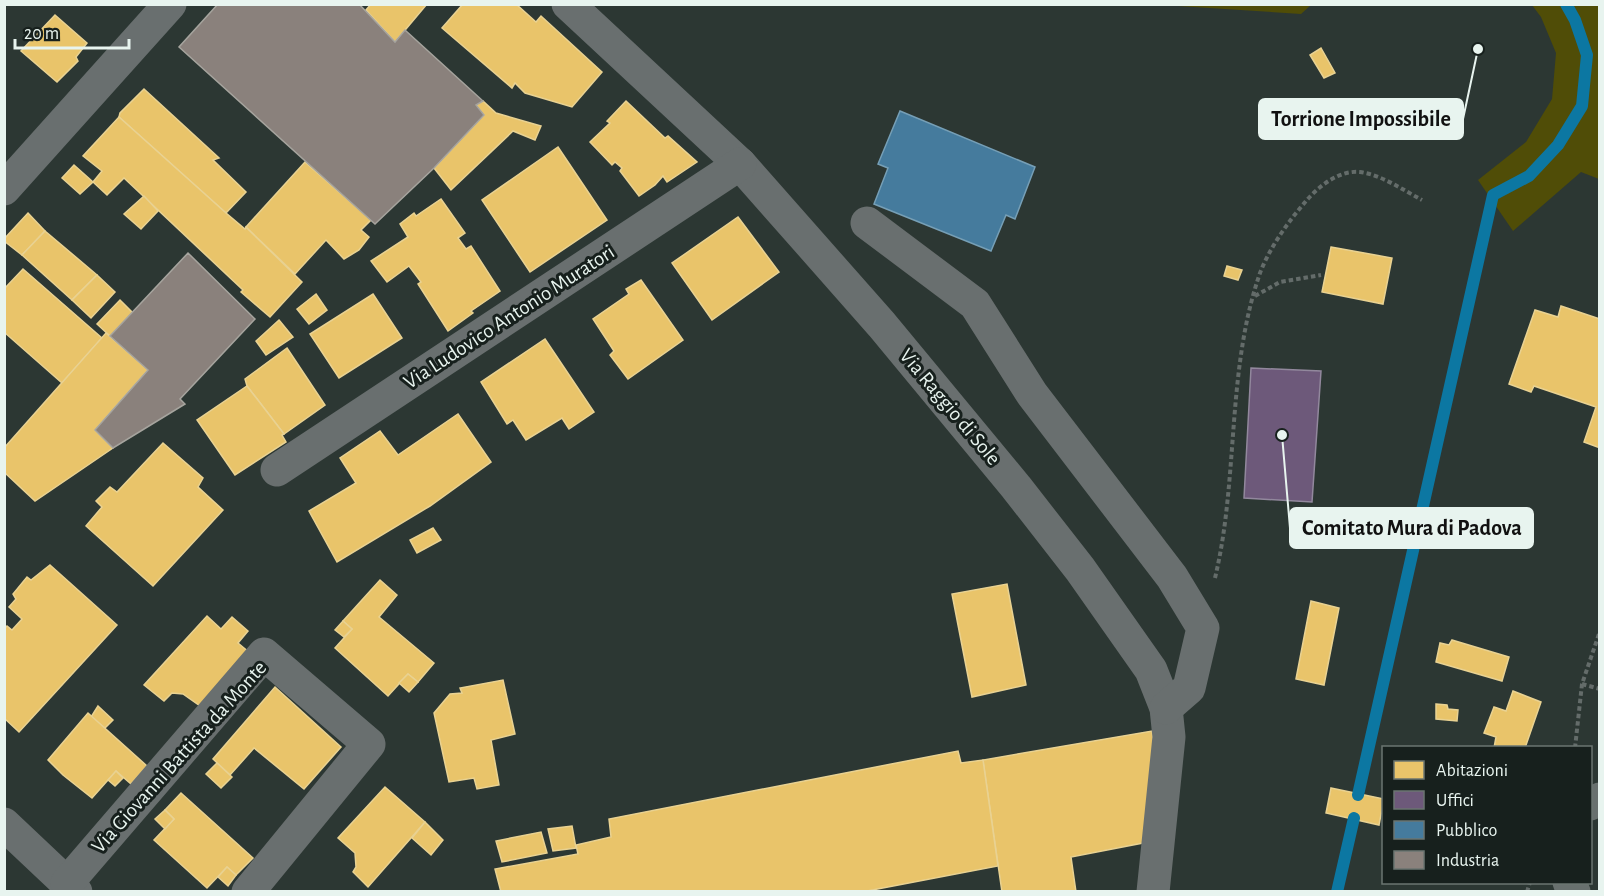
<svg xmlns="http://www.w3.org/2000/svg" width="1604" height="896" viewBox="0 0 1604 896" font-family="'Alegreya Sans',sans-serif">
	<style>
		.green { fill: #504d07 }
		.homes { fill: #e9c46a; stroke: #e9d292; stroke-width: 1.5 }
		.offices { fill: #6d597a; stroke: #92889d; stroke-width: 1.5 }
		.public { fill: #457b9d; stroke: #769fb6; stroke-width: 1.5 }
		.industry { fill: #8a817c; stroke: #a6a49e; stroke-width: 1.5 }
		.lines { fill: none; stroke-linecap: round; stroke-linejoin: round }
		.stream { stroke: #0c77a2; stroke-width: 12 }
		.path { stroke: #646c6a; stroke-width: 4; stroke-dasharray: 4.5 3; stroke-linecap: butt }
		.minor { stroke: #696f6f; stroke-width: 33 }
		.major { stroke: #68706e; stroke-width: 33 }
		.labels { text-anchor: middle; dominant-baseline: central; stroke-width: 6; stroke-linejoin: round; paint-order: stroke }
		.street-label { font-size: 21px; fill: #e8f4ef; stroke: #17201d }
		.leader { fill: none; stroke: #e8f4ef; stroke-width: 2 }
		.callout-dot { fill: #e8f4ef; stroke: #17201d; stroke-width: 2 }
		.callout { fill: #e8f4ef; stroke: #e8f4ef; stroke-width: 2 }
		.callout-label { font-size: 22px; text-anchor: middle; font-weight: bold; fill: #111 }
	</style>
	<rect width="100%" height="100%" fill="#2c3733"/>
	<!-- green -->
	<g class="green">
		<polygon points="1162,5 1311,4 1311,5 1301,14"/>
		<polygon points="1532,5 1599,5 1599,179 1581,172 1513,231 1478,180 1526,142 1552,99 1556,53 1541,17"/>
	</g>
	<!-- homes -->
	<g class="homes">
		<polygon points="371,4 427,4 395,42 366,10"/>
		<polygon points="463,4 516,4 536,22 541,16 602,72 572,107 525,93 515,83 512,88 442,28"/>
		<polygon points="55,15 87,43 76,57 78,61 57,82 21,51"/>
		<polygon points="1321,48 1335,73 1324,78 1310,55"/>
		<polygon points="144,89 219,158 213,160 246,192 226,213 119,117 120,113"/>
		<polygon points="483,101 496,113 541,126 535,140 513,131 451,190 434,168 484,115 476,105"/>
		<polygon points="626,101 665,138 668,136 697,162 667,182 663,176 655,185 639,196 620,171 622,168 615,162 612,165 590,142 610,123 607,121"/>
		<polygon points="119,117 226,213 245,229 246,227 302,282 270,317 241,292 243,290 124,178 107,195 93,182 102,171 83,156"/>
		<polygon points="558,147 607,220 530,272 482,200"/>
		<polygon points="305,162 371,220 361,230 369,237 359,250 344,259 326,240 295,274 246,227"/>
		<polygon points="74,165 93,182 80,194 62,178"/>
		<polygon points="144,196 158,211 141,229 124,214"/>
		<polygon points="441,199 465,233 458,238 466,249 471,246 500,291 471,311 473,313 448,331 418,284 421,282 409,266 387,282 371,261 408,237 400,224 414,213 416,216"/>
		<polygon points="28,213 45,231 22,255 4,241 4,239"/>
		<polygon points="738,217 779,272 712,320 672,263"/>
		<polygon points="45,231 97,275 72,300 22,255"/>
		<polygon points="1331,247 1392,258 1383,304 1322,292"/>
		<polygon points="1227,266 1242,270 1238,280 1224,276"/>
		<polygon points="23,269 102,338 62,383 4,332 4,289"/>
		<polygon points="97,275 115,292 91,318 72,300"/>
		<polygon points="641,280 683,340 628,379 610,355 614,351 593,319 629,294 626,289"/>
		<polygon points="316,294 327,310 309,324 297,309"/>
		<polygon points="373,294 402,338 339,378 310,334"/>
		<polygon points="120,300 133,313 110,336 97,324"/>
		<polygon points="1561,306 1600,319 1600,448 1584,442 1596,407 1534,386 1531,392 1509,384 1535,310 1558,317"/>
		<polygon points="279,320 293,337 266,355 256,341"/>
		<polygon points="106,333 148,370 95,430 113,448 35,501 4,472 4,448"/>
		<polygon points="545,339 594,412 569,429 562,418 526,440 513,420 507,424 481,382"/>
		<polygon points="287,348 325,405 284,434 247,386 245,379"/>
		<polygon points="247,386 284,434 282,435 286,442 235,475 197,420"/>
		<polygon points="458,414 491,462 430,506 337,562 309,511 356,483 340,458 380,431 398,455"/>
		<polygon points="163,443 203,478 198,487 223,510 153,586 86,526 102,507 96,501 110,487 117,492"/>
		<polygon points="433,528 441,540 417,553 410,540"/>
		<polygon points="50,565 117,625 19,732 4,718 4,629 7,626 12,630 22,619 9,607 16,599 13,594 27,577 31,580"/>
		<polygon points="380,580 397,595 379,617 434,663 418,682 408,674 388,696 335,648 352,629 343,621"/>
		<polygon points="1007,584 1026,685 972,697 952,594"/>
		<polygon points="1311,601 1339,608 1324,685 1296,679"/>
		<polygon points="207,616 221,629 232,617 248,631 238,643 250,653 203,708 183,694 172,693 164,701 144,685"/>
		<polygon points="343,621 352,629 344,637 335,630"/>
		<polygon points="1452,640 1509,657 1502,681 1436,662 1440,643 1449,645"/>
		<polygon points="408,674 418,682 409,692 399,683"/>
		<polygon points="503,680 515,734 491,740 499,785 477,789 474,778 449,782 434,713 450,694 462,693 460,688"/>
		<polygon points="275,687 341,747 304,789 254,748 230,775 213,759"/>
		<polygon points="1513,691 1541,702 1525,748 1494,748 1496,737 1484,733 1494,707 1506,711"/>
		<polygon points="1436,704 1447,705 1448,709 1458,710 1457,721 1436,719"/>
		<polygon points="98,706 113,720 105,728 91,717"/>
		<polygon points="88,713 147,766 131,784 116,771 92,798 63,775 48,760"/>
		<polygon points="1152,731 1158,779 1148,842 1071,857 1076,892 1002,892 983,760"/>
		<polygon points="958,751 961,763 983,760 998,866 862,892 501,892 495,869 578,854 576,845 611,837 609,819"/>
		<polygon points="217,763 232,777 221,788 206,774"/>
		<polygon points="116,771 123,778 115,786 108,780"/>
		<polygon points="385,787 425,822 368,887 353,872 356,867 355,853 338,838"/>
		<polygon points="1331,788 1384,799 1379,825 1326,813"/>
		<polygon points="181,793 253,858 236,875 227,867 207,888 154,840 174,819 165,810"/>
		<polygon points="165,810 174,819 165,829 155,819"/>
		<polygon points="425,822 443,840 431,855 412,838"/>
		<polygon points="572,826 576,848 553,851 548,829"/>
		<polygon points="541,832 547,853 502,862 496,841"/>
		<polygon points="227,867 236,875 228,886 218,877"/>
	</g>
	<!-- offices -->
	<polygon class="offices" points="1251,368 1321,371 1312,502 1244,498"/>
	<!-- public -->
	<polygon class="public" points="900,111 1035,167 1015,219 1006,215 991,251 874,204 888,168 878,164"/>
	<!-- industry -->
	<g class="industry">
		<polygon points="218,4 359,4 395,42 405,30 483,101 476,105 484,115 434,168 375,224 179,47"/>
		<polygon points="188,253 255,319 180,399 185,404 113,448 95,430 148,370 110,336"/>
	</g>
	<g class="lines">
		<!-- stream -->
		<g class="stream">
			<polyline points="1358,795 1493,195 1529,176 1558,145 1582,106 1587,55 1575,20 1566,4"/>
			<polyline points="1337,892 1354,818"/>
		</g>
		<!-- path -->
		<g class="path">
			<polyline points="1255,296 1280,282 1321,275"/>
			<path d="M1215 578C1239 478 1226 371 1260 273 1270 247 1288 222 1306 201 1319 186 1339 170 1360 172 1382 175 1403 190 1422 200"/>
			<polyline points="1582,684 1600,689"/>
			<polyline points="1575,748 1582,684 1600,631"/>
			<polyline points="1527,892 1530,882"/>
		</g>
		<!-- minor -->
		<g class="minor">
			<polyline points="568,4 740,164 882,325 1016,487 1080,569 1151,670 1166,708 1169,737 1153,892"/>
			<polyline points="4,189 170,4"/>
			<polyline points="867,223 975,304 1032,394 1172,577 1203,628 1189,688 1166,708"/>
			<polyline points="277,470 740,164"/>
			<polyline points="4,824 76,892"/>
			<polyline points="67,883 264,654 369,744 248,892"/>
		</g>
		<!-- major -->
		<g class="major">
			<polyline points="1590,804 1600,799"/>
			<polyline points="1569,882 1574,892"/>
		</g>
	</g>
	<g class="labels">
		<!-- street labels -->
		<g class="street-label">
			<text transform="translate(509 317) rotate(-33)">Via Ludovico Antonio Muratori</text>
			<text transform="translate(950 407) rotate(50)">Via Raggio di Sole</text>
			<text transform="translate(179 757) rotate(-48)">Via Giovanni Battista da Monte</text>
		</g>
	</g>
	<!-- callouts -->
	<path class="leader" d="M1478 49L1463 119M1282 435L1290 528"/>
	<g class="callout-dot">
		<circle cx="1478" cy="49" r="6"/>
		<circle cx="1282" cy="435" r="6"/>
	</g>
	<g class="callout">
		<rect x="1259" y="99" width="204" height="40" rx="6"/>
		<rect x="1290" y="508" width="243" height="40" rx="6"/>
	</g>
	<g class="callout-label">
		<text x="1361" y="126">Torrione Impossibile</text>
		<text x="1412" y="535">Comitato Mura di Padova</text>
	</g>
	<!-- border -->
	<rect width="1604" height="896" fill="none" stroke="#e8f4ef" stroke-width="12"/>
	<!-- legend -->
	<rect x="1382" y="746" width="210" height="138" fill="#17201d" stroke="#6b7571" stroke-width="1.5"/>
	<rect x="1394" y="761" width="30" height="18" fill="#e9c46a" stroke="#6b7571" stroke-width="1.5"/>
	<text x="1436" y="776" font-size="18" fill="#e8f4ef">Abitazioni</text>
	<rect x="1394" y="791" width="30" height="18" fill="#6d597a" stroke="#6b7571" stroke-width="1.5"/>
	<text x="1436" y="806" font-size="18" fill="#e8f4ef">Uffici</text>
	<rect x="1394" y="821" width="30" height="18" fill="#457b9d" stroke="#6b7571" stroke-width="1.5"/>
	<text x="1436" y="836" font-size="18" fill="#e8f4ef">Pubblico</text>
	<rect x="1394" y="851" width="30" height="18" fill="#8a817c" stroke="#6b7571" stroke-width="1.5"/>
	<text x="1436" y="866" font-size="18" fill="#e8f4ef">Industria</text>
	<!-- scale -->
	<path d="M15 39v9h114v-9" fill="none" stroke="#e8f4ef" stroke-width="3"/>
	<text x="24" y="39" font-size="18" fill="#e8f4ef" stroke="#17201d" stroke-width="4.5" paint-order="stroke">20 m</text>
</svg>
